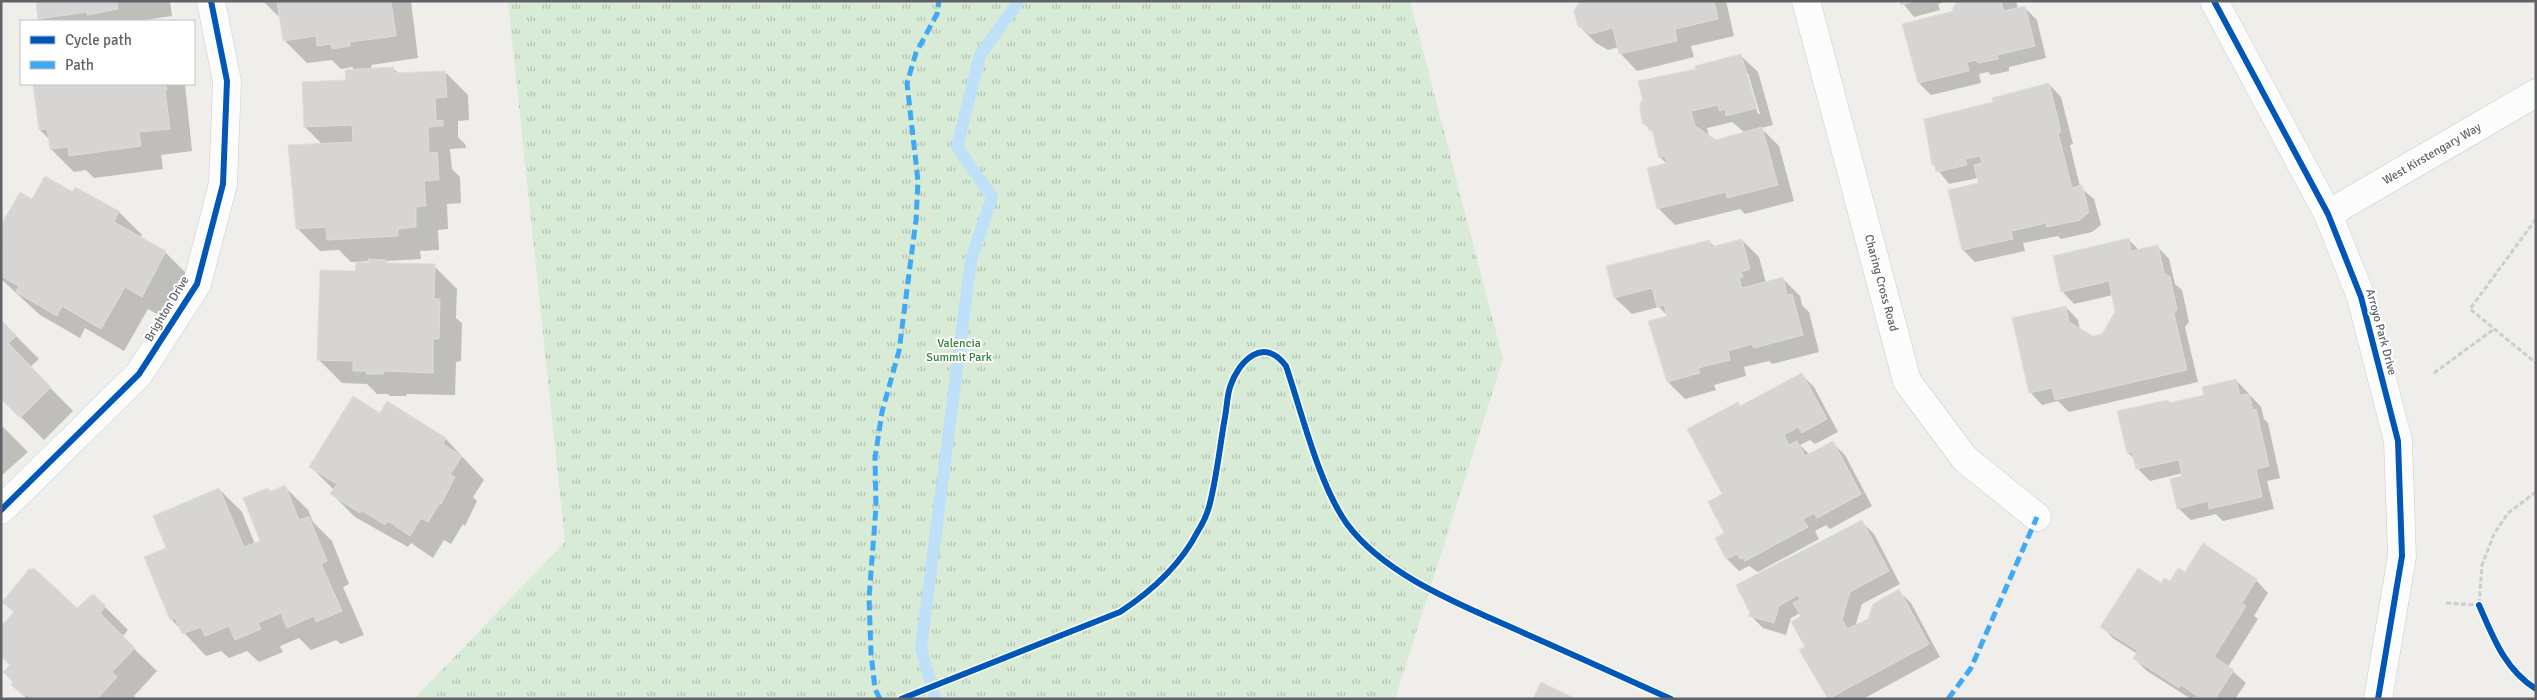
<svg xmlns="http://www.w3.org/2000/svg" width="2537" height="700" viewBox="0 0 2537 700" font-family="Signika,sans-serif">
	<style>
		.grass { fill: url(#grass-tufts) }
		.shadow { fill: #0003; fill-rule: evenodd }
		.lines { fill: none; stroke-linecap: round; stroke-linejoin: round }
		.stream { stroke: #bfe0f9; stroke-width: 12 }
		.building { fill: #d6d5d3; stroke: #deddd9 }
		.minor-casing { stroke: #cbcccc; stroke-width: 29 }
		.path { stroke: #cacfcc; stroke-width: 3; stroke-dasharray: 5 2.5; stroke-linecap: butt }
		.minor { stroke: #fdfcfc; stroke-width: 28 }
		.quiet { stroke: #3fa9f5; stroke-width: 5; stroke-dasharray: 10 5; stroke-linecap: butt }
		.cycleway-casing { stroke: #fff; stroke-width: 9 }
		.cycleway { stroke: #0057b8; stroke-width: 6 }
		.labels { text-anchor: middle; dominant-baseline: central; stroke-width: 4; stroke-linejoin: round; paint-order: stroke }
		.street-label { font-size: 12px; fill: #5f6368; stroke: #fff }
		.park-label { font-size: 12px; fill: #348238; stroke: #fff }
	</style>
	<defs>
		<pattern id="grass-tufts" width="24" height="20" patternUnits="userSpaceOnUse" patternTransform="scale(1.25)"><rect width="24" height="20" fill="#d8ebd6"/><path d="M3 7l-1-3M5 7V3M7 7l1-3M15 17l-1-3M17 17v-4M19 17l1-3" fill="none" stroke="#b2c2b1"/></pattern>
	</defs>
	<rect width="100%" height="100%" fill="#efeeea"/>
	<!-- grass -->
	<polygon class="grass" points="508,1 1410,1 1503,359 1395,699 414,699 565,542"/>
	<!-- shadow -->
	<g class="shadow">
		<polygon points="37,1 170,1 172,16 138,21 42,21"/>
		<path d="M263 1H411L418 58 371 65 372 69 393 68 399 74 445 72 468 95 469 120 458 121V137L465 144 466 148 450 149 452 169 460 177 461 203 447 204 448 229 438 230 439 250 420 251 421 259 385 261 389 264 434 266 457 289 456 318 462 323 461 361 456 362 455 395 407 394 406 396H390L388 394H377L367 384 342 383 319 360 357 273V262H351L339 250 320 251 297 228 323 145 305 127 355 70 352 67 341 69 332 60 307 63 284 40 281 19ZM370 261V265L357 264V262Z"/>
		<polygon points="1581,1 1726,1 1734,36 1691,46 1694,57 1637,71 1621,54 1619,47 1608,50 1596,43 1579,26"/>
		<polygon points="1901,1 1942,1 1942,3 1938,4 1940,10 1914,17"/>
		<polygon points="1958,1 2016,1 2018,9 2025,8 2037,20 2046,58 2009,67 2009,71 1991,75 1988,72 1979,74 1981,83 1931,95 1919,83 1956,11"/>
		<path d="M1741 56 1758 72 1773 125 1761 128 1779 146 1794 201 1745 214 1740 209 1675 225 1658 208 1667 164 1660 157 1655 135 1644 123 1698 70ZM1746 73H1748L1760 114H1758ZM1732 122 1745 133 1716 141 1709 137 1707 128Z"/>
		<polygon points="34,84 185,84 192,151 161,155 163,169 94,178 86,170 74,172 51,149 49,139 40,130"/>
		<polygon points="2049,84 2061,97 2073,144 2070,145 2080,187 2094,199 2101,225 2092,232 2061,239 2058,236 2023,243 2025,251 1975,262 1963,250 1979,184 1978,178 1949,184 1933,164 1994,103"/>
		<polygon points="76,188 119,212 142,235 140,238 165,252 188,275 166,319 148,309 124,351 85,328 80,338 40,315 1,279 1,254 4,249 1,246 1,228 33,200 73,194"/>
		<polygon points="1742,240 1759,257 1766,283 1783,279 1800,296 1802,305 1809,312 1819,352 1772,364 1769,361 1744,367 1746,376 1714,385 1716,390 1685,399 1668,382 1669,317 1659,307 1632,314 1615,298 1709,241 1715,247"/>
		<polygon points="2129,240 2139,250 2157,246 2169,259 2175,284 2182,290 2189,322 2185,327 2198,382 2069,412 2058,401 2042,405 2030,392 2066,307 2078,320 2080,330 2092,338 2103,335 2117,312 2113,295 2074,304 2062,291"/>
		<polygon points="1,321 39,359 30,367 73,411 44,440 1,397"/>
		<polygon points="1802,375 1814,387 1838,432 1815,444 1810,440 1800,445 1810,455 1833,443 1845,455 1872,506 1830,529 1826,525 1815,531 1819,539 1758,572 1749,566 1739,571 1727,559 1723,495 1737,403 1742,407"/>
		<polygon points="2236,380 2261,407 2264,419 2268,423 2280,478 2267,481 2274,509 2223,521 2216,514 2191,520 2178,508 2183,473 2150,481 2137,468 2135,459 2128,453 2168,401 2171,404 2205,396"/>
		<polygon points="387,403 446,439 484,480 473,497 477,501 465,526 463,524 451,544 444,540 433,558 411,543 408,547 355,517 332,494 334,490 311,467 380,415"/>
		<polygon points="1,425 28,452 1,476"/>
		<polygon points="285,487 308,510 313,522 332,541 349,584 343,587 364,635 341,644 336,640 311,650 299,638 280,646 283,652 259,662 247,651 229,658 221,651 206,656 171,619 168,549 219,489 242,512 255,544 261,541 268,489 271,492"/>
		<polygon points="1862,522 1874,534 1900,584 1862,604 1855,627 1869,620 1899,591 1911,603 1940,657 1863,699 1829,699 1801,651 1807,647 1800,613 1791,618 1786,635 1763,628 1751,616"/>
		<polygon points="2185,574 2256,580 2268,593 2254,616 2258,619 2228,667 2246,683 2235,699 2194,697 2191,699 2147,671 2134,658 2138,654 2114,639 2102,627 2161,584 2170,583"/>
		<polygon points="105,607 128,630 122,637 157,671 134,696 137,699 27,699 13,684 15,682 11,666 1,656 77,609"/>
	</g>
	<g class="lines">
		<!-- stream -->
		<polyline class="stream" points="935,699 921,648 971,260 992,197 957,147 980,55 1019,1"/>
	</g>
	<!-- building -->
	<g class="building">
		<polygon points="36,1 116,1 118,9 87,15 87,12 38,19"/>
		<polygon points="277,1 391,1 396,36 349,42 350,46 332,49 331,44 317,46 316,36 283,41"/>
		<polygon points="1580,1 1714,1 1718,19 1675,29 1677,41 1619,54 1613,28 1590,34 1578,26 1574,11"/>
		<polygon points="1900,1 1917,1 1901,5"/>
		<polygon points="1957,1 2005,1 2001,2 2004,11 2025,6 2035,46 1997,55 1998,59 1978,63 1976,60 1967,62 1969,71 1918,83 1902,24 1954,11 1952,9"/>
		<polygon points="1741,54 1757,108 1726,116 1725,109 1720,111 1717,105 1691,111 1695,126 1716,140 1762,127 1778,185 1727,198 1726,192 1657,209 1647,168 1667,163 1665,156 1659,158 1652,130 1649,131 1648,125 1643,124 1640,110 1640,102 1643,101 1638,81 1696,69 1695,66"/>
		<polygon points="394,67 394,73 445,71 447,97 435,98 436,121 443,120 443,126 428,127 429,153 437,152 439,180 424,181 426,206 416,207 416,227 398,229 398,236 327,240 326,227 296,229 288,145 353,142 352,125 304,127 302,82 346,80 345,70"/>
		<polygon points="2049,83 2061,132 2058,133 2072,188 2082,185 2089,212 2080,220 2047,227 2046,223 2011,231 2013,239 1962,250 1948,190 1978,183 1974,165 1982,163 1980,156 1965,159 1967,165 1936,172 1934,164 1932,165 1924,119 1993,102 1992,98"/>
		<polygon points="33,84 166,84 167,90 165,90 170,129 139,132 141,146 69,156 68,147 50,149 47,129 39,130"/>
		<polygon points="45,176 73,192 75,187 119,211 114,222 166,251 142,297 125,287 101,329 62,306 57,316 16,292 19,286 1,276 1,251 4,246 1,244 1,225 20,192 32,199"/>
		<polygon points="2129,238 2131,251 2158,245 2164,273 2170,277 2177,309 2174,314 2187,370 2055,400 2052,388 2029,393 2012,318 2066,306 2069,322 2093,336 2102,334 2115,312 2109,281 2061,292 2053,256"/>
		<polygon points="1742,239 1750,269 1741,272 1743,277 1739,277 1742,288 1783,277 1787,295 1792,294 1803,335 1754,348 1752,344 1728,351 1730,360 1698,368 1700,373 1667,382 1648,321 1667,316 1664,305 1657,307 1652,288 1614,298 1606,266 1710,240 1711,247"/>
		<polygon points="368,259 386,260 386,263 435,264 434,299 440,299 439,339 433,339 433,373 384,371 383,374 366,374 367,371 353,371 353,361 317,360 320,270 355,271 356,262 369,263"/>
		<polygon points="1,320 17,336 8,343 51,387 20,418 1,399"/>
		<polygon points="1802,373 1827,419 1802,433 1798,427 1784,435 1789,445 1797,441 1805,456 1833,441 1861,494 1817,518 1814,513 1803,519 1808,527 1745,561 1743,558 1740,559 1737,554 1726,559 1715,538 1724,533 1708,502 1722,494 1687,429 1738,402 1740,406"/>
		<polygon points="2236,379 2240,395 2249,394 2253,410 2256,409 2269,466 2256,469 2262,497 2209,509 2208,501 2177,509 2170,479 2182,476 2179,460 2136,469 2132,452 2127,453 2117,411 2168,400 2169,403 2204,395 2202,387"/>
		<polygon points="353,396 380,413 387,401 446,438 443,444 462,456 450,475 455,477 441,504 440,503 428,522 421,518 410,536 388,521 385,525 361,510 360,513 330,494 337,484 309,467"/>
		<polygon points="285,485 299,520 309,517 327,561 321,564 342,611 316,622 314,616 287,628 281,613 258,623 261,629 235,640 229,626 205,636 201,627 182,634 175,618 170,620 144,557 166,548 153,516 219,488 244,547 260,541 243,498 268,488 269,492"/>
		<polygon points="1862,520 1889,571 1850,592 1842,619 1847,629 1868,619 1873,604 1899,589 1929,644 1828,699 1799,650 1805,647 1791,622 1801,616 1793,603 1800,599 1798,595 1779,606 1774,623 1749,616 1750,613 1736,585"/>
		<polygon points="2203,543 2257,579 2242,603 2246,606 2214,657 2234,670 2215,699 2202,699 2181,685 2179,688 2133,658 2138,651 2100,627 2138,568 2161,583 2164,578 2170,581 2178,568 2185,572"/>
		<polygon points="30,568 31,570 34,568 77,608 93,594 106,606 100,613 135,648 112,672 117,677 97,699 32,699 26,694 24,696 11,685 13,682 3,672 11,664 1,656 1,626 14,612 2,602"/>
		<polygon points="1541,682 1576,699 1533,699"/>
	</g>
	<g class="lines">
		<!-- minor casing -->
		<g class="minor-casing">
			<g id="minor">
				<polyline points="1806,1 1907,381 1965,459 2037,517"/>
				<polyline points="2214,1 2328,214 2361,297 2398,441 2402,556 2378,699"/>
				<polyline points="2328,214 2536,93"/>
				<polyline points="1,510 139,374 197,284 223,184 227,81 211,1"/>
			</g>
		</g>
		<!-- path -->
		<g class="path">
			<polyline points="2536,219 2470,309 2536,363"/>
			<polyline points="2434,373 2494,329"/>
			<polyline points="2536,492 2508,513 2494,534 2482,565 2479,605 2497,647 2520,679 2536,689"/>
			<polyline points="2446,603 2479,605"/>
			<path d="M901 699 1120 612C1152 591 1180 566 1198 531 1203 523 1208 512 1210 503 1217 475 1220 445 1225 417 1227 407 1227 396 1230 387 1239 360 1264 336 1286 366 1302 413 1319 485 1347 524 1387 578 1467 607 1526 634 1574 655 1622 677 1671 699"/>
		</g>
		<!-- minor -->
		<use href="#minor" class="minor"/>
		<!-- quiet -->
		<g class="quiet">
			<polyline points="880,699 875,689 871,653 869,598 876,507 875,458 882,412 899,351 916,220 918,181 907,83 916,53 937,14 939,1"/>
			<polyline points="1948,699 1971,668 2037,517"/>
		</g>
		<!-- cycleway casing -->
		<g class="cycleway-casing">
			<g id="cycleway">
				<polyline points="2214,1 2328,214 2361,297 2398,441 2402,556 2378,699"/>
				<polyline points="1,510 139,374 197,284 223,184 227,81 211,1"/>
				<path d="M2479 605C2493 637 2505 670 2536 689"/>
				<path d="M901 699 1120 612C1152 591 1180 566 1198 531 1203 523 1208 512 1210 503 1217 475 1220 445 1225 417 1227 407 1227 396 1230 387 1239 360 1264 336 1286 366 1302 413 1319 485 1347 524 1387 578 1467 607 1526 634 1574 655 1622 677 1671 699"/>
			</g>
		</g>
		<!-- cycleway -->
		<use href="#cycleway" class="cycleway"/>
	</g>
	<g class="labels">
		<!-- street labels -->
		<g class="street-label">
			<text transform="translate(2432 154) rotate(-30)">West Kirstengary Way</text>
			<text transform="translate(1881 283) rotate(75)">Charing Cross Road</text>
			<text transform="translate(167 309) rotate(-59)">Brighton Drive</text>
			<text transform="translate(2381 332) rotate(75)">Arroyo Park Drive</text>
		</g>
		<!-- park labels -->
		<g class="park-label">
			<text x="959" y="343">Valencia<tspan x="959" dy="14">Summit Park</tspan></text>
		</g>
	</g>
	<!-- border -->
	<rect width="2537" height="700" fill="none" stroke="#5f6368" stroke-width="5"/>
	<!-- legend -->
	<rect x="20" y="20" width="175" height="65" fill="#ffffff" stroke="#bfc1c3"/>
	<rect x="30" y="36" width="25" height="8" fill="#0057b8" stroke="#bfc1c3"/>
	<text x="65" y="45" font-size="15" fill="#5f6368">Cycle path</text>
	<rect x="30" y="61" width="25" height="8" fill="#3fa9f5" stroke="#bfc1c3"/>
	<text x="65" y="70" font-size="15" fill="#5f6368">Path</text>
</svg>
